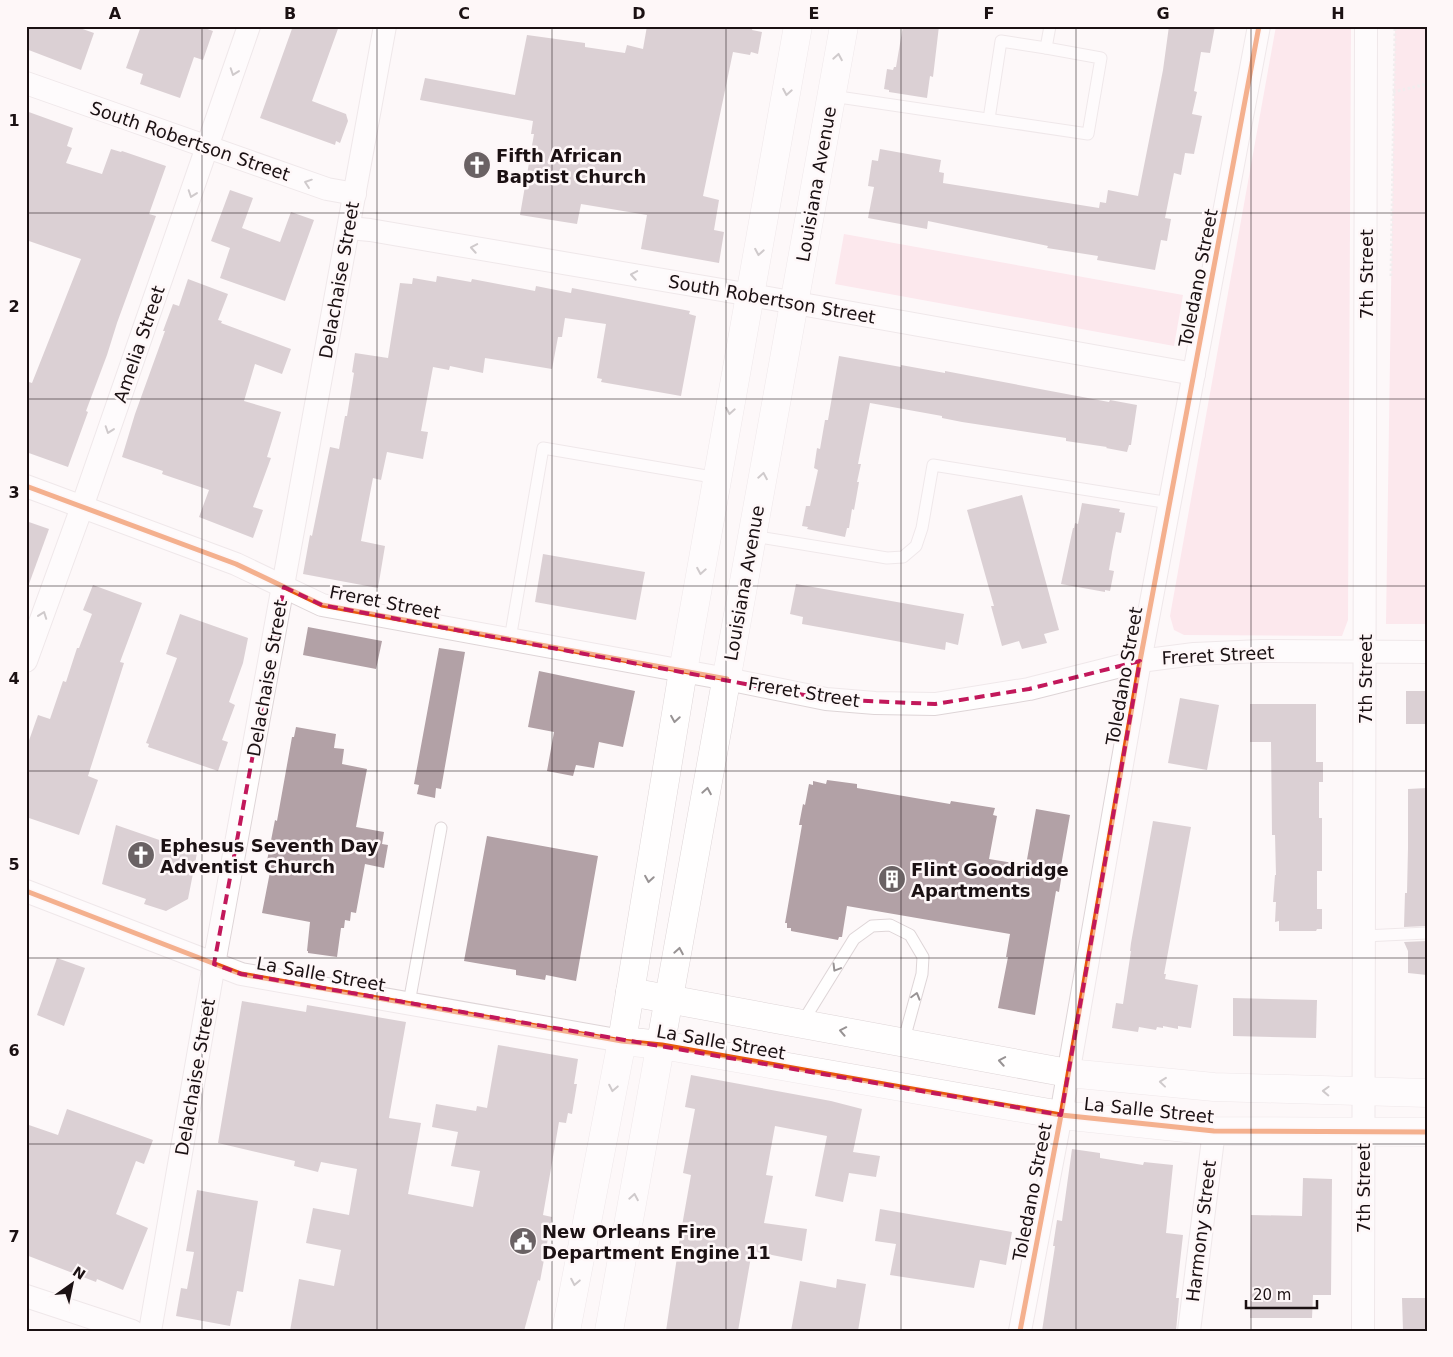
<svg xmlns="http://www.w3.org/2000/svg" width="1453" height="1357" viewBox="0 0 1453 1357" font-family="'DejaVu Sans',sans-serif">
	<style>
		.green { fill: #fbd4de }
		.building { fill: #b2a1a6 }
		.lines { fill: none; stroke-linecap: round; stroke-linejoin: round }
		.service-casing { stroke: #ded5d7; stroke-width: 13 }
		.minor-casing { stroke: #ded5d7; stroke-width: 24 }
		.tertiary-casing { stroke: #ded5d7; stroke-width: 29 }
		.path { stroke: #e3e1e1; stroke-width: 3; stroke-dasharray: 2.5 2.5; stroke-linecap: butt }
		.service { stroke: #fffefe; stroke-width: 11 }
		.minor { stroke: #fffefe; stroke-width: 22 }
		.tertiary { stroke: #fffefe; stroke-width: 28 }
		.cycleway-casing { stroke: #fef7f8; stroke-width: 8 }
		.cycleway { stroke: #e8590c; stroke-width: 5 }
		.oneway { stroke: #989394 }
		.marked { fill: none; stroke: #c2185b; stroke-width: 4; stroke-dasharray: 10 6; stroke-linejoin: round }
		.grid { fill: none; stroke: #1b1113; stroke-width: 1; stroke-opacity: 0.55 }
		.labels { text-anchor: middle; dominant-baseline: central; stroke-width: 5; stroke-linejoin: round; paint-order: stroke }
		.street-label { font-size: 18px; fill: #1b1113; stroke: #fef7f8 }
		.poi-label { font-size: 18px; font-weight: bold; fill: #1b1113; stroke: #fef7f8; text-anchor: start }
		.neatline { fill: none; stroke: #1b1113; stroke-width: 2 }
		.grid-label { font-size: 16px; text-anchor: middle; font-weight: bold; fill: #1b1113 }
	</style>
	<rect width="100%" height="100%" fill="#fdf8f9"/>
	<!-- green -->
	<g class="green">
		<polygon points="1276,26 1351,26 1348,620 1342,636 1184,635 1174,630 1170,616"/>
		<polygon points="1395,26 1427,26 1427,624 1386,624"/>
		<polygon points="844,234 1183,295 1174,346 835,284"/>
	</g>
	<!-- building -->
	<g class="building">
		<polygon points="26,26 74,26 94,33 81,70 26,49"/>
		<polygon points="141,26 199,26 213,31 203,60 194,57 180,98 140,84 143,74 126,68"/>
		<polygon points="293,26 339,26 312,101 346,114 348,121 340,143 336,141 335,145 260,118"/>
		<polygon points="647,26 753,26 752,30 762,32 758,54 751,52 750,55 733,52 703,196 719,200 714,230 724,232 719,263 641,249 647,215 581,204 577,224 520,215 534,134 531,134 533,121 420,100 425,78 515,95 527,35 585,43 585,47 625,53 627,45 643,49"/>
		<polygon points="903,26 939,26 933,77 930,76 927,98 889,92 889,90 884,89 887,69 893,70 894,67 896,67"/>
		<polygon points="1169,26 1215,26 1210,53 1201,52 1194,91 1197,92 1192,114 1202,116 1194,154 1185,153 1181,175 1174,173 1165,218 1171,219 1167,241 1161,240 1155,270 1097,260 1098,256 1047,248 1048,246 928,221 927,229 868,218 874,187 868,186 872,160 878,161 880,149 941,160 939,172 944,173 943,183 1099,208 1100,202 1106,203 1108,190 1138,196 1163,70"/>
		<polygon points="26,111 73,128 67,146 72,148 66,163 102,174 111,149 121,152 122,151 166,166 149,214 156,216 117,323 107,355 86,411 88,412 68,467 26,452 26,381 32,383 81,259 26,240"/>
		<polygon points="230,190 253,198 242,228 280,242 291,212 314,220 285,301 220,278 230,248 211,241"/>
		<polygon points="437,276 471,282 472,279 535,291 536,286 571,293 572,288 690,311 689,314 696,316 681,396 601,382 602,379 597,378 606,324 565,318 562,337 558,337 552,369 485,358 483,373 450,366 449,370 433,367 421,431 428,432 423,459 387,452 381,480 373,478 361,541 385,546 378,588 303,574 310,535 312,536 330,447 339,449 345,416 347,416 354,373 352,372 355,353 388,358 400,283 412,284 413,278 436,282"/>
		<polygon points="188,279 228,294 218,320 222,321 221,323 291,349 282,374 255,364 244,401 281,412 267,457 271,458 253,507 263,510 253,538 199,517 209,490 162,474 163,471 122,457 135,414 165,331 163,331 173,304 179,306"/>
		<polygon points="839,356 901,367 901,365 945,373 945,371 1109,402 1110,400 1137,405 1131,445 1129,445 1127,452 1106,448 1107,447 1066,441 1066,438 962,422 942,418 942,416 870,403 858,464 861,464 857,482 859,482 854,510 852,509 849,528 847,528 845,537 807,529 808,527 802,526 806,506 810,506 818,470 814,468 817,448 820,449 825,420 828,420"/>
		<polygon points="1022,495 1059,630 1044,634 1047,643 1022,649 1019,641 1002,646 991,606 994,606 967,510"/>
		<polygon points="1082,503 1120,509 1119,512 1125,513 1121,533 1116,532 1112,552 1109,570 1114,571 1110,591 1105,590 1105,592 1061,584 1073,528 1074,528 1075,523 1078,524"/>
		<polygon points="26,521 49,529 29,584 26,584"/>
		<polygon points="543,554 645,572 636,620 535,602"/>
		<polygon points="796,584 964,614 958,645 946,642 945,650 802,624 803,617 790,614"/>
		<polygon points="93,585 142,603 120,662 124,663 88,776 98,780 79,835 26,817 26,749 38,715 50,719 63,681 66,682 77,648 79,648 92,614 83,610"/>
		<polygon points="180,614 248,638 243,663 229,702 235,705 222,740 228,742 218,771 148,747 149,744 146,743 177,658 166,654"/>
		<polygon points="308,627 382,641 376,669 303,655"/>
		<polygon points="439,648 465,652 441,789 436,788 435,798 417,794 419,785 414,784"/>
		<polygon points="539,671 635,691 623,747 599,742 594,768 576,765 573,776 547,771 554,732 528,727"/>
		<rect x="1406" y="691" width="21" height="33"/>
		<polygon points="1180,698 1219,705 1207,770 1168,763"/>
		<polygon points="1250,704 1316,704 1316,762 1323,762 1323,782 1319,782 1319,818 1322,818 1322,871 1317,871 1317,909 1322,909 1322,929 1317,929 1316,931 1279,931 1279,921 1275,922 1276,902 1273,902 1275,875 1276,875 1275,835 1272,835 1271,742 1250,742"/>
		<polygon points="296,727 336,734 334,748 344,749 342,764 367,769 356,827 384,832 382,844 388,845 384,868 365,864 356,913 351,912 350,921 345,920 344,928 341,928 337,957 308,953 308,951 307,951 310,922 262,913 270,872 265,871 275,820 277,821 292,737 294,737"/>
		<polygon points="827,780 857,784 857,788 950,804 951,801 995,808 993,815 997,816 989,859 1026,865 1036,809 1070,815 1061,866 1063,867 1059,892 1056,891 1035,1015 998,1008 1008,957 1006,957 1010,934 847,906 842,937 839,937 838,940 791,931 791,928 787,928 787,923 785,923 802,825 799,825 803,804 805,805 809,784 813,785 813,781 826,784"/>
		<polygon points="1427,788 1427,926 1404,927 1405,893 1407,893 1408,848 1408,789"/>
		<polygon points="1153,821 1191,827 1164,974 1166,974 1165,979 1198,985 1191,1028 1178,1026 1178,1029 1163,1026 1163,1028 1157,1027 1156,1030 1139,1027 1138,1032 1112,1028 1116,1003 1123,1004 1131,951 1130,951 1131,943"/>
		<polygon points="116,825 197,853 188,899 166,911 144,904 146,899 102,884"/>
		<polygon points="487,836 598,856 576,981 546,975 545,980 516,975 516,970 464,961"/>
		<polygon points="1427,941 1427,975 1408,973 1408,951 1404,942"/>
		<polygon points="57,958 85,968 64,1026 37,1015"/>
		<polygon points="1233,998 1317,1000 1316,1038 1233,1036"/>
		<polygon points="242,1001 306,1012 307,1005 406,1022 389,1118 421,1123 408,1194 473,1207 480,1171 451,1166 458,1132 432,1127 436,1104 476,1111 477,1106 487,1108 498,1045 578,1059 574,1084 577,1084 572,1114 568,1113 566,1123 559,1122 543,1215 552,1217 540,1281 538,1280 524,1331 290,1331 299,1279 334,1286 341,1250 306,1243 313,1208 349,1215 357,1169 321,1162 318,1172 294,1166 295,1161 218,1143"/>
		<polygon points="691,1075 831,1101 862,1109 853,1152 880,1156 876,1177 849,1173 843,1202 815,1196 827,1136 775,1126 766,1175 773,1176 764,1223 807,1229 802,1261 752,1251 738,1331 666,1331 680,1237 691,1175 683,1173 695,1109 685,1107"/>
		<polygon points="67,1109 153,1140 144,1164 136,1161 116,1214 148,1228 123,1290 97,1279 96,1282 26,1255 26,1124 58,1135"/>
		<polygon points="1072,1149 1100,1153 1100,1158 1143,1165 1144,1162 1173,1165 1166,1233 1183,1235 1176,1298 1179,1298 1176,1331 1042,1331 1055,1246 1053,1246 1057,1220 1062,1221"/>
		<polygon points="1303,1178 1332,1179 1331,1295 1313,1295 1312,1318 1250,1318 1251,1215 1302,1216"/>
		<polygon points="197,1190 258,1201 243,1292 237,1291 230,1326 176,1316 181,1288 187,1289 194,1252 186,1251"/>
		<polygon points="880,1209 1012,1232 1006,1265 980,1260 974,1288 890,1275 896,1244 875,1241"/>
		<polygon points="837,1279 866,1284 858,1331 791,1331 800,1281 836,1288"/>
		<polygon points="1402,1298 1427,1298 1427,1331 1403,1331"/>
	</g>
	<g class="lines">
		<!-- service casing -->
		<g class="service-casing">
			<g id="service">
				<polyline points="832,96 1088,134 1101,58 1046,48 1050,26"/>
				<polyline points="989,119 1001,41 1046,48"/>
				<polyline points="753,536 887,558 903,557 916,546 922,528 933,465 1170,503"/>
				<polyline points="510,639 543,448 718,478"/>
				<polyline points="1364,936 1427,933"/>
				<polyline points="409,1003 441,828"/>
				<polyline points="802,1023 854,939 872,926 890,925 910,935 923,957 922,974 903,1043"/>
			</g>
		</g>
		<!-- minor casing -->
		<g class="minor-casing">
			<g id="minor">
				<polyline points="26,83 327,189 355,194"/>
				<polyline points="349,228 370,230 751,295 1194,374"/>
				<polyline points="26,486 236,564 322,605 727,679 826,699 875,703 935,704 1029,689 1140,661 1194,654 1261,651 1427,652"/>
				<polyline points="26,661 82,507 249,26"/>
				<polyline points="26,891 241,974 622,1041"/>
				<polyline points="26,1296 132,1331"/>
				<polyline points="150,1331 214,964 385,26"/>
				<polyline points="1020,1331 1061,1115 1140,661 1259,26"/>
				<polyline points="1189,1331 1214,1131"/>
				<polyline points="1363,1331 1366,26"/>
			</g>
		</g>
		<!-- tertiary casing -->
		<g class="tertiary-casing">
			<g id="tertiary">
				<polyline points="630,992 1068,1073 1214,1087 1427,1093"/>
				<polyline points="622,1041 662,1045 1061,1115 1214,1131 1427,1132"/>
				<polyline points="566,1331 622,1041 683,671 798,26"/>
				<polyline points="609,1331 844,26"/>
			</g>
		</g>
		<!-- path -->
		<g class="path">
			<polyline points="1393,92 1427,84"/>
			<polyline points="1391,276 1395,26"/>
		</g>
		<!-- service -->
		<use href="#service" class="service"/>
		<!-- minor -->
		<use href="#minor" class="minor"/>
		<!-- tertiary -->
		<use href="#tertiary" class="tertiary"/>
		<!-- cycleway casing -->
		<g class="cycleway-casing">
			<g id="cycleway">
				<polyline points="26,486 236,564 322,605 727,679"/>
				<polyline points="26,891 241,974 622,1041 662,1045 1061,1115 1214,1131 1427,1132"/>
				<polyline points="1020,1331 1061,1115 1140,661 1259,26"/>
			</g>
		</g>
		<!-- cycleway -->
		<use href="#cycleway" class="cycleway"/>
	</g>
	<!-- one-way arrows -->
	<defs><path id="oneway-chevron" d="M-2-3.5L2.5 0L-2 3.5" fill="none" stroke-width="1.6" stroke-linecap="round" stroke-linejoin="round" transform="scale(1.25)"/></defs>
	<g class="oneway">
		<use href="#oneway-chevron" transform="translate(838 57) rotate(-80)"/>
		<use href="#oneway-chevron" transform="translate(234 72) rotate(109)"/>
		<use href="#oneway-chevron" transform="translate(787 92) rotate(100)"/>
		<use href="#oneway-chevron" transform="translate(308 183) rotate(-161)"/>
		<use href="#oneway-chevron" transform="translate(192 194) rotate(109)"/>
		<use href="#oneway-chevron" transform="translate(474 248) rotate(-170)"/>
		<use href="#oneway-chevron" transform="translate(759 252) rotate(100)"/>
		<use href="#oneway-chevron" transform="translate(634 275) rotate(-170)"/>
		<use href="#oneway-chevron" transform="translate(730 411) rotate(100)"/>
		<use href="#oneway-chevron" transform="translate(109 430) rotate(109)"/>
		<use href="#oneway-chevron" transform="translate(763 476) rotate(-80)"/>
		<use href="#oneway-chevron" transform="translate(701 571) rotate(100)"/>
		<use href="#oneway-chevron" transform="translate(43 615) rotate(-70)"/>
		<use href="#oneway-chevron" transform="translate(675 719) rotate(99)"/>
		<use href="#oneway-chevron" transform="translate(707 791) rotate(-80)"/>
		<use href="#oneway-chevron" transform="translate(649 879) rotate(99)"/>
		<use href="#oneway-chevron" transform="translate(679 951) rotate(-80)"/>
		<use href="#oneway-chevron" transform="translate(836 968) rotate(121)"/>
		<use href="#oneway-chevron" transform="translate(916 996) rotate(-74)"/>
		<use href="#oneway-chevron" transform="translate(843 1031) rotate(-169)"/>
		<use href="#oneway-chevron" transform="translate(1002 1061) rotate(-170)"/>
		<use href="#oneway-chevron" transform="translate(1163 1082) rotate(-174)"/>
		<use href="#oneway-chevron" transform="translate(613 1088) rotate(101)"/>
		<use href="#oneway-chevron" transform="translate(1326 1091) rotate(-178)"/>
		<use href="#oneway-chevron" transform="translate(634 1197) rotate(-80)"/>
		<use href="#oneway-chevron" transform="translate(575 1282) rotate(101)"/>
	</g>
	<!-- marked area -->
	<path d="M0 0H1453V1357H0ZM284 587 322 605 826 699 935 704 1029 689 1140 661 1061 1115 241 974 214 964Z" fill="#fdf8f9" fill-opacity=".55" fill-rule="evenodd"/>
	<path class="marked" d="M284 587 322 605 826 699 935 704 1029 689 1140 661 1061 1115 241 974 214 964Z"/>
	<!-- grid -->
	<path class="grid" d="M202 26V1331M377 26V1331M552 26V1331M726 26V1331M901 26V1331M1076 26V1331M1251 26V1331M26 213H1427M26 399H1427M26 586H1427M26 771H1427M26 958H1427M26 1144H1427"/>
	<!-- icons -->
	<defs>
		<g id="church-disc" transform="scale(1.4375)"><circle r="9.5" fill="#6a6264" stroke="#fef7f8"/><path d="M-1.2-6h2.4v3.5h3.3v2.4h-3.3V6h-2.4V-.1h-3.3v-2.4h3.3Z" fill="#fff"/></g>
		<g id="building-disc" transform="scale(1.4375)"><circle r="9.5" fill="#6a6264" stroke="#fef7f8"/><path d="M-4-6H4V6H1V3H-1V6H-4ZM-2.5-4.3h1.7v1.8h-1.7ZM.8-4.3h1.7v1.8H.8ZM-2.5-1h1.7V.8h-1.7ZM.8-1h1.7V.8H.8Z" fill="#fff"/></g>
		<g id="civic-disc" transform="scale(1.4375)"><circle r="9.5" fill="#6a6264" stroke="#fef7f8"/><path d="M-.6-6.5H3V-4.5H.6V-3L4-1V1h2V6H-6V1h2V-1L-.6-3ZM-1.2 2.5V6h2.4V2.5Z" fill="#fff"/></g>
	</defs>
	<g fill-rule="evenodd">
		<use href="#church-disc" x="477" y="165"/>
		<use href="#church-disc" x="141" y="855"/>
		<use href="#building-disc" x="892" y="879"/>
		<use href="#civic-disc" x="523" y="1241"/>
	</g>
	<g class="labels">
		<!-- street labels -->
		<g class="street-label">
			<text transform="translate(190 141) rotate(19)">South Robertson Street</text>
			<text transform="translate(816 184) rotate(-80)">Louisiana Avenue</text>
			<text transform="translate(1366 274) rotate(-90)">7th Street</text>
			<text transform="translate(1198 278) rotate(-79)">Toledano Street</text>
			<text transform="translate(339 280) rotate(-80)">Delachaise Street</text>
			<text transform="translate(772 299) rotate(10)">South Robertson Street</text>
			<text transform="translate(139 344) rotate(-71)">Amelia Street</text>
			<text transform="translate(744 583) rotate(-80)">Louisiana Avenue</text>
			<text transform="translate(385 602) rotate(11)">Freret Street</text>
			<text transform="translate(1218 655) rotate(-3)">Freret Street</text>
			<text transform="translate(1124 676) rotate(-80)">Toledano Street</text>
			<text transform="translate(267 678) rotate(-80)">Delachaise Street</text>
			<text transform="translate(1365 679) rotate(-90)">7th Street</text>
			<text transform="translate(804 692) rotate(9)">Freret Street</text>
			<text transform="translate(321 974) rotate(10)">La Salle Street</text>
			<text transform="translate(721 1042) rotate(10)">La Salle Street</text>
			<text transform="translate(195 1077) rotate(-80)">Delachaise Street</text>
			<text transform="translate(1149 1110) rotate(6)">La Salle Street</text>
			<text transform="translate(1363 1188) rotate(-90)">7th Street</text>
			<text transform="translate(1032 1192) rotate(-79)">Toledano Street</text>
			<text transform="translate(1201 1231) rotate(-83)">Harmony Street</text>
		</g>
		<!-- poi labels -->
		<g class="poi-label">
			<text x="496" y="155">Fifth African<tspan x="496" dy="21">Baptist Church</tspan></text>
			<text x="160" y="845">Ephesus Seventh Day<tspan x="160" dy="21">Adventist Church</tspan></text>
			<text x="911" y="869">Flint Goodridge<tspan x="911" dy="21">Apartments</tspan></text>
			<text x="542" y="1231">New Orleans Fire<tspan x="542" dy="21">Department Engine 11</tspan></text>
		</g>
	</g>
	<!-- border -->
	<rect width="1453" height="1357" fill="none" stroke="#fef7f8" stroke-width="55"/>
	<!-- north arrow -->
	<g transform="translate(72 1284) rotate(33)" stroke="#fef7f8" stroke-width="4" paint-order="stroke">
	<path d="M0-4L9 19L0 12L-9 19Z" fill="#1b1113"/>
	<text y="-8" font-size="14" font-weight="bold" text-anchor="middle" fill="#1b1113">N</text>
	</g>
	<!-- scale -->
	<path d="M1246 1300v8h71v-8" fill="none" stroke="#1b1113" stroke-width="2.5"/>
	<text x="1253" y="1300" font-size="15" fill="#1b1113" stroke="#fef7f8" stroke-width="4" paint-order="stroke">20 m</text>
	<rect x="28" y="28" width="1398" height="1302" class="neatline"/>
	<g class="grid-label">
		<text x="115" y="19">A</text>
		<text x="290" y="19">B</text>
		<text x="464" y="19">C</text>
		<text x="639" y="19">D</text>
		<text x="814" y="19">E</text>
		<text x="989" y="19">F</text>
		<text x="1163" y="19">G</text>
		<text x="1338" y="19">H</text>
		<text x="14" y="126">1</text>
		<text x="14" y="312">2</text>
		<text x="14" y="498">3</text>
		<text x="14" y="684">4</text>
		<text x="14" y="870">5</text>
		<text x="14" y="1056">6</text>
		<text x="14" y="1242">7</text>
	</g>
</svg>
